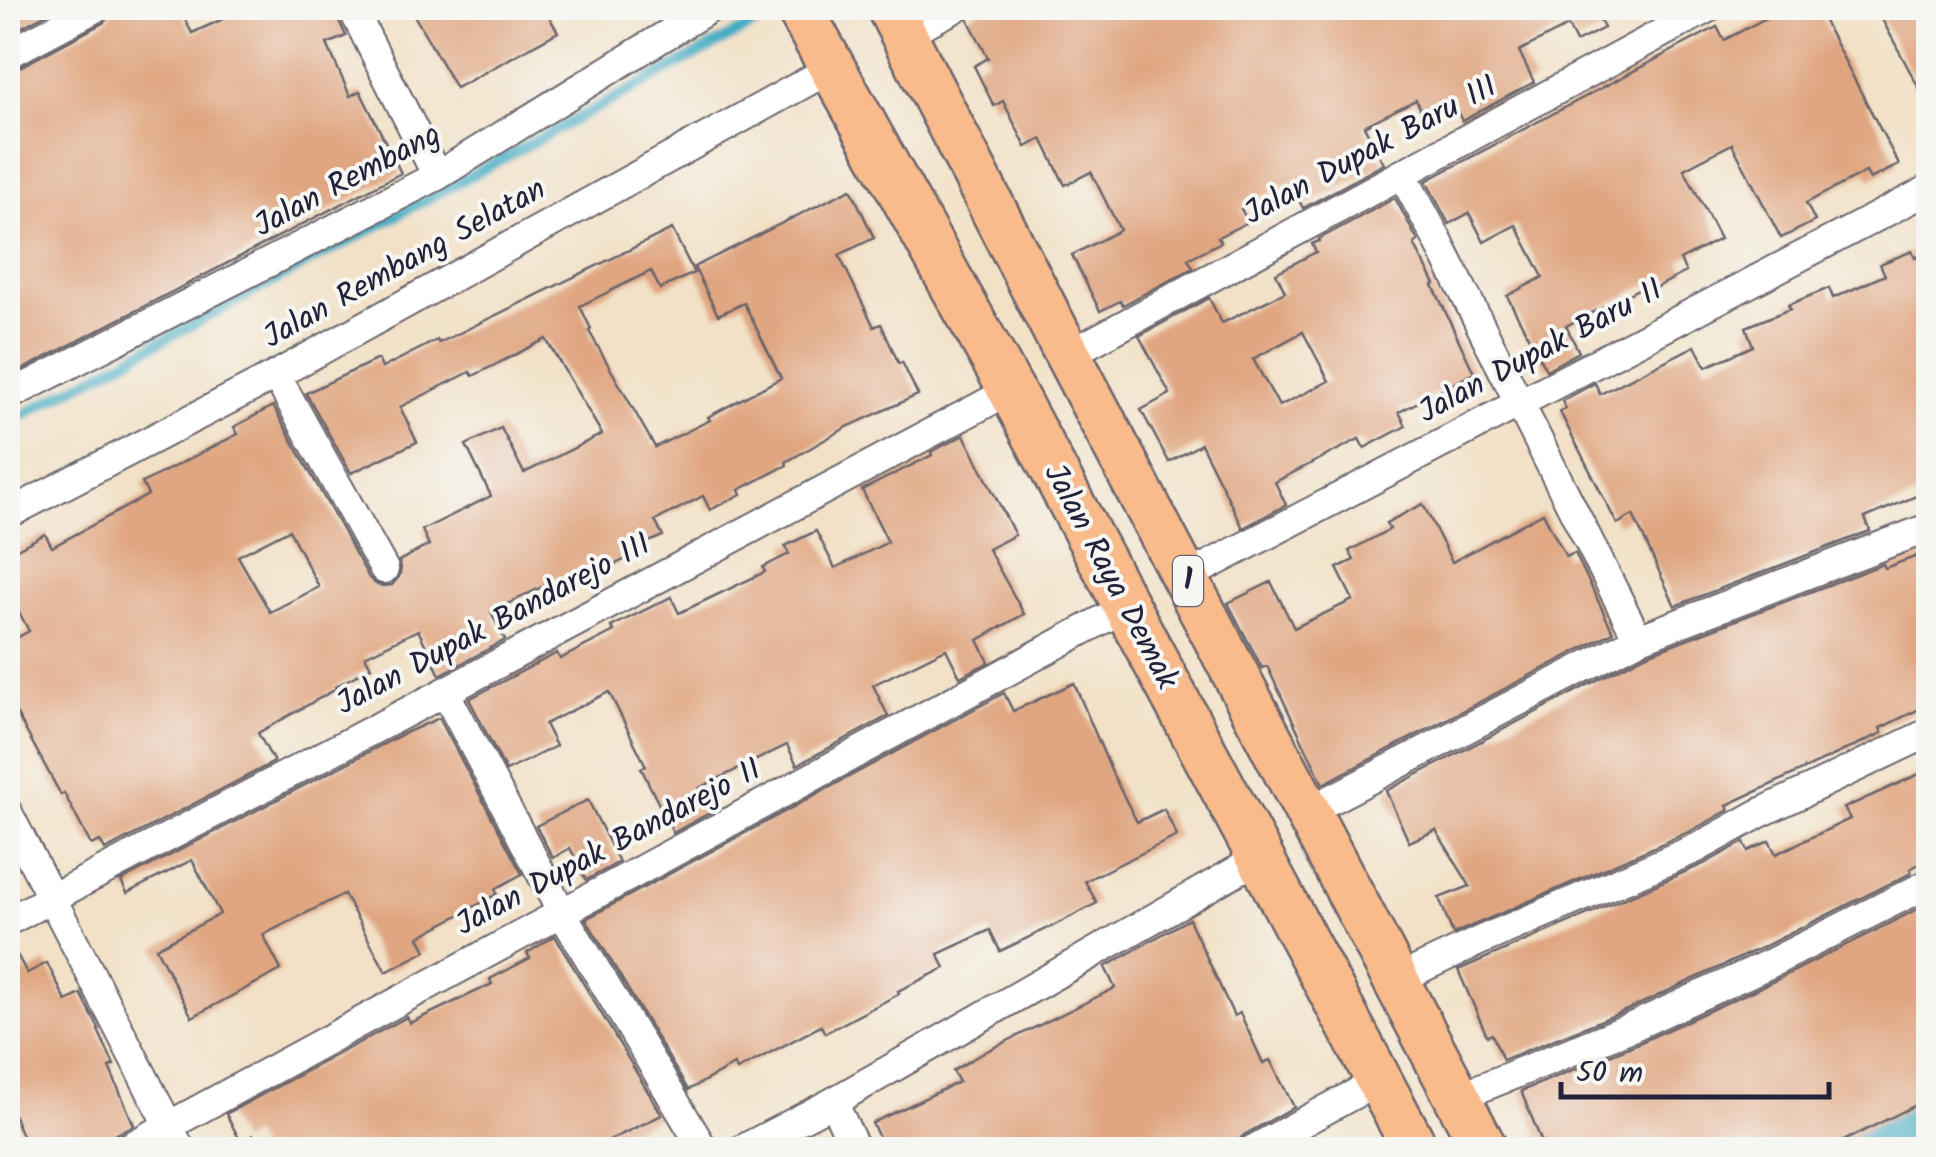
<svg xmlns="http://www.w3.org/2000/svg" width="1936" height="1157" viewBox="0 0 1936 1157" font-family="Kalam,sans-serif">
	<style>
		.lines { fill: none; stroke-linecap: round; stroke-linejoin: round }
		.stream { stroke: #43acc3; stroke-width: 11 }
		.river { stroke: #43acc3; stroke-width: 65 }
		.building { fill: #e0a681; fill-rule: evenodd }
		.minor-casing { stroke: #6b656c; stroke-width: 32 }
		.trunk-casing { stroke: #6b656c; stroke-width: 50 }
		.minor { stroke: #fff; stroke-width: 28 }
		.trunk { stroke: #fabb8c; stroke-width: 45 }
		.labels { text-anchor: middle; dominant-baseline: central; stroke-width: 8; stroke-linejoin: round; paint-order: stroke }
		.shield { fill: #f6f6f2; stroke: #626272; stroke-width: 2.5 }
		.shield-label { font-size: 30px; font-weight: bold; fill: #22223b }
		.street-label { font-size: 32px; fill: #22223b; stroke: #f6f6f2 }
	</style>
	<rect width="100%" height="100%" fill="#f6f6f2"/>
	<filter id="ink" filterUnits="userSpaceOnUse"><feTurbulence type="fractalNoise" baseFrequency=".01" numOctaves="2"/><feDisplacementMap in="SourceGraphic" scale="20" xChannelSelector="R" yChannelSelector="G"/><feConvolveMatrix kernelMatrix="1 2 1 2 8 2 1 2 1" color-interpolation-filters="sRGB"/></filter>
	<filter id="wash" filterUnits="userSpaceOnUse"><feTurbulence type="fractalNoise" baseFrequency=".0048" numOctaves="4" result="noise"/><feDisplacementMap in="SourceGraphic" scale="40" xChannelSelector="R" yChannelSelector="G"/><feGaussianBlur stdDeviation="2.25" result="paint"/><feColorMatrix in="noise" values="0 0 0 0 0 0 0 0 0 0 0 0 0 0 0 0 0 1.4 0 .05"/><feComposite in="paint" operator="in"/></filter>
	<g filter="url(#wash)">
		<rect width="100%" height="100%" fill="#f2e1c7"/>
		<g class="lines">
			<!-- stream -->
			<polyline class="stream" points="8,423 784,8"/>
			<!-- river -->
			<polyline class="river" points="1875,1150 1928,1128"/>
		</g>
		<g id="blocks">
			<!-- building -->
			<g class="building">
				<polygon points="8,8 58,8 8,34"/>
				<polygon points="112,8 179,8 192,33 247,8 333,8 346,36 327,44 350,96 360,91 401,173 8,377 8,71 16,69 103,23 110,16"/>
				<polygon points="410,8 544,8 558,32 456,88"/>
				<polygon points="984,8 1605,8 1596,12 1604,28 1576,42 1568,26 1519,51 1534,82 1462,121 1451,98 1422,112 1416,100 1364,126 1384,164 1303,208 1290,183 1241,209 1248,222 1218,237 1221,242 1188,259 1193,268 1123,305 1120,301 1100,311 1072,255 1120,230 1091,172 1065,185 1042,139 1026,147 1003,101 994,106 974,66 988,58 968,19 971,14"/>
				<polygon points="1785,8 1817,8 1899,165 1870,179 1866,172 1806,203 1815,221 1781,238 1732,144 1684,169 1720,239 1680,260 1686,272 1655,288 1652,282 1566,326 1579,352 1546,370 1507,296 1543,277 1516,225 1484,242 1469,213 1449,224 1426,181 1717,27 1724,40"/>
				<polygon points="1876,8 1917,8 1928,30 1928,105"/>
				<path d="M851 189 874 238 839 255 874 327 881 324 899 364 902 362 918 395 847 427 786 462 787 465 739 490 741 494 710 510 703 496 655 521 663 536 644 544 646 549 557 593 552 582 491 612 505 640 440 675 418 630 365 656 371 667 335 687 336 689 258 733 274 762 105 850 100 841 91 845 64 793 61 795 8 698V643L29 631 8 591V554L45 534 52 547 148 495 142 483 238 434 234 427 273 406 369 578 376 584 383 586 392 585 399 577 401 568 399 561 429 545 422 530 491 496 466 445 501 428 524 473 602 434 546 339 473 376 470 372 400 407 417 442 351 473 306 393 378 359 382 368 437 340 439 343 672 229 694 273 660 289 651 271 580 306 591 329 589 331 655 447 710 420 708 417 781 378 744 303 718 315 694 267ZM289 530 319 587 270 612 238 556Z"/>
				<path d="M1395 198 1418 241 1414 244 1435 284 1433 285 1474 373 1399 412 1406 426 1364 448 1359 439 1275 482 1286 505 1243 528 1201 444 1169 462 1141 410 1170 394 1139 336 1209 298 1222 323 1285 292 1276 273 1316 252 1312 244 1319 241V239ZM1303 332 1329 381 1279 406 1253 359Z"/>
				<polygon points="1912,251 1915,258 1928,252 1928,491 1865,518 1870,531 1675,606 1633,515 1617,524 1560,412 1566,409 1562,401 1595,383 1600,394 1695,346 1706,367 1753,346 1746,327 1790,309 1788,305 1829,288 1833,298 1885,275 1880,264"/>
				<polygon points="964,435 1015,535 988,549 1024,614 978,640 989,662 960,677 946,649 873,685 888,716 797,765 787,745 699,788 711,812 673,833 641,768 646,766 609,692 545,724 556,746 506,771 469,699 557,653 560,659 614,631 611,627 671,597 679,613 765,572 763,567 789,554 785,546 816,531 835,568 888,542 862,490 932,455 931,452"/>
				<polygon points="1423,504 1452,562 1543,513 1566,557 1575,553 1613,632 1323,784 1267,666 1262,668 1228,603 1271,582 1294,628 1353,600 1337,568 1354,560 1349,551 1390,529 1386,523"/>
				<polygon points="1928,552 1928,705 1880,728 1882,733 1727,805 1729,810 1689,832 1453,934 1439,898 1470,886 1436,830 1409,842 1386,791 1645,655 1883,564 1885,568"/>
				<polygon points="1074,683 1113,775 1137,822 1164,809 1177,836 1085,881 1097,903 1055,925 1000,951 990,930 938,954 945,968 898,991 899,994 825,1033 821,1026 737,1070 734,1065 688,1090 586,919 1004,693 1013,711"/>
				<polygon points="439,718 522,874 495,889 497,894 419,937 426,951 386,972 344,894 263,935 281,970 192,1017 156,948 220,914 192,860 127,893 121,881 403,734"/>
				<polygon points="1928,770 1928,859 1910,869 1911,873 1763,947 1627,1010 1503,1060 1492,1034 1487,1036 1458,970 1704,864 1744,842 1748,851 1769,841 1776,854 1850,819 1844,808"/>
				<polygon points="588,800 619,862 586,880 570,848 553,858 536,826"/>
				<polygon points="1926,905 1928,910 1928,1099 1825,1150 1545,1150 1521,1091 1641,1042 1778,979"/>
				<polygon points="1189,919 1234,1016 1240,1013 1263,1063 1270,1060 1294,1107 1244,1135 1237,1142 1235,1150 885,1150 872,1123 959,1082 953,1071 979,1055 1115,988 1105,967"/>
				<polygon points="555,936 662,1115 589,1150 259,1150 253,1135 241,1142 226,1114 407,1017 410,1023 492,984 490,979 530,958 527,953"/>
				<polygon points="8,938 27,973 47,963 66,1001 81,994 99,1029 98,1030 114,1065 109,1067 134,1125 115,1135 109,1142 107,1150 28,1150 8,1102"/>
			</g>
		</g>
	</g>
	<g filter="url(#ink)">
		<use href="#blocks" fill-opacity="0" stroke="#6b656c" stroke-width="2.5"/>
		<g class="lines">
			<!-- minor casing -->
			<g class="minor-casing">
				<g id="minor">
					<polyline points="352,8 437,176"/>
					<polyline points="903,35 955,8"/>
					<polyline points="8,54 95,8"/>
					<polyline points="1402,174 1436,237 1638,639"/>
					<polyline points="1068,355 1708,8"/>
					<polyline points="276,375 384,569"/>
					<polyline points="8,396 437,176 710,8"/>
					<polyline points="8,514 276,375 832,68"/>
					<polyline points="1186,577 1928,190"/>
					<polyline points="445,692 562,913 704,1150"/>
					<polyline points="1307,812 1638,639 1928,528"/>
					<polyline points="8,813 181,1150"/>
					<polyline points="8,921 445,692 1011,390"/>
					<polyline points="1396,980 1479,941 1697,848 1760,813 1928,733"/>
					<polyline points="1458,1097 1634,1026 1771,963 1928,884"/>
					<polyline points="833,1102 856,1150"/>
					<polyline points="124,1150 1126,607"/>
					<polyline points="741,1150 833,1102 1259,858"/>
					<polyline points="1252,1150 1380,1080"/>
				</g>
			</g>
			<!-- trunk casing -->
			<g class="trunk-casing">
				<g id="trunk">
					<polyline points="799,8 1011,390 1416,1150"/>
					<polyline points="890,8 1068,355 1485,1150"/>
				</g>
			</g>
			<!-- minor -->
			<use href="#minor" class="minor"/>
			<!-- trunk -->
			<use href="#trunk" class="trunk"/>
		</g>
	</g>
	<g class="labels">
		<!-- shield labels -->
		<rect class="shield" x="1173" y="556" width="30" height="50" rx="8"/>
		<g class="shield-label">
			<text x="1188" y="581">1</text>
		</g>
		<!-- street labels -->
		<g class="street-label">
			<text transform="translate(1371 151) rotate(-28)">Jalan Dupak Baru III</text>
			<text transform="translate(348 181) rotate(-28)">Jalan Rembang</text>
			<text transform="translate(405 264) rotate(-29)">Jalan Rembang Selatan</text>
			<text transform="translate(1541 352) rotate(-28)">Jalan Dupak Baru II</text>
			<text transform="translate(1110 577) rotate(62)">Jalan Raya Demak</text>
			<text transform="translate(494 625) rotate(-28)">Jalan Dupak Bandarejo III</text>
			<text transform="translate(609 848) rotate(-28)">Jalan Dupak Bandarejo II</text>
		</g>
	</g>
	<!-- margin -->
	<rect width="1936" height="1157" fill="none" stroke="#f6f6f2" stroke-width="40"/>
	<!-- scale -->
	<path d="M1561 1082v15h268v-15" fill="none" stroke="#22223b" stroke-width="5"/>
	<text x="1576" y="1082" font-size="30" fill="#22223b" stroke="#f6f6f2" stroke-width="8" paint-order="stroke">50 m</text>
</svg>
